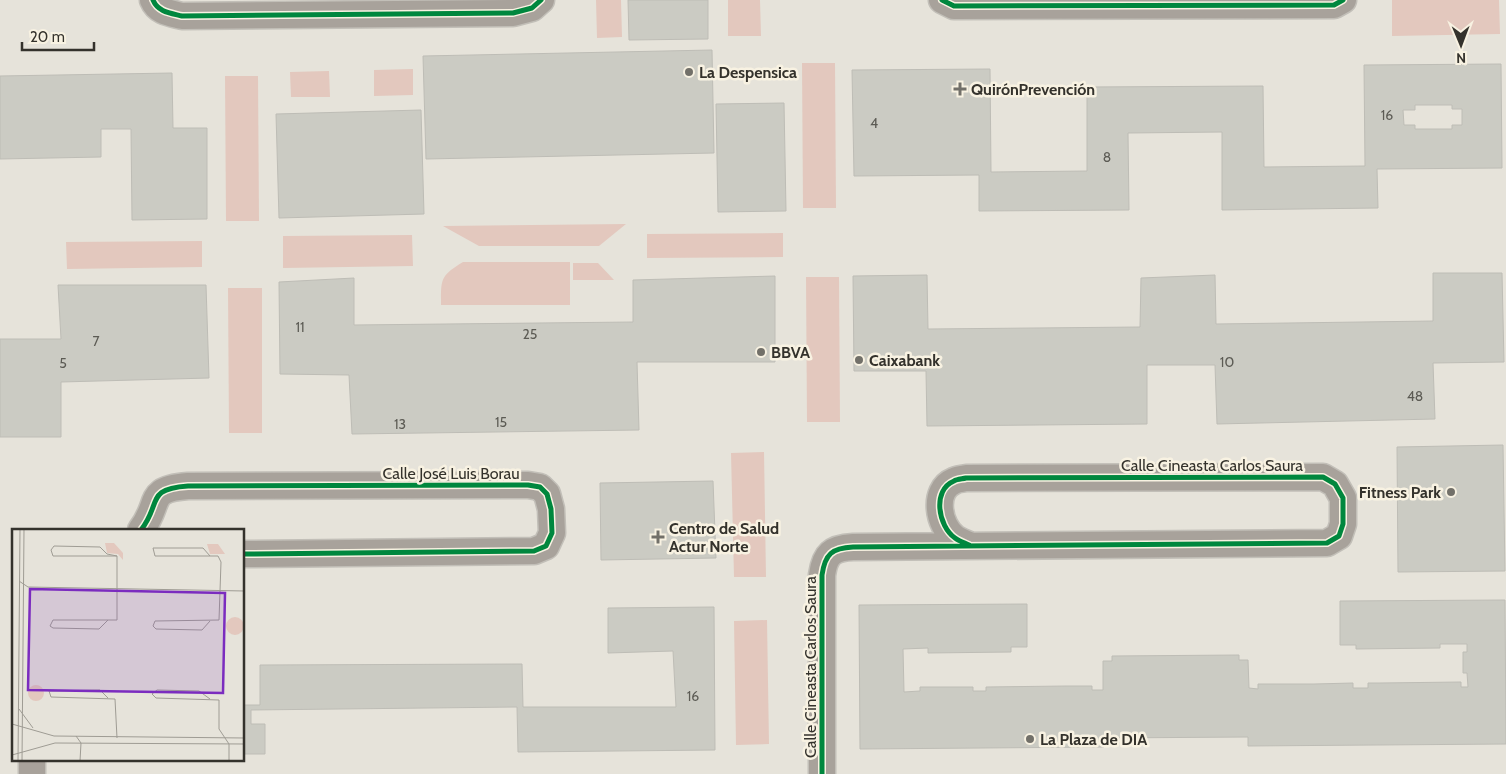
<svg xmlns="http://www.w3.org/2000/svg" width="1506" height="774" viewBox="0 0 1506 774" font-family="Cabin,sans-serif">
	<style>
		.green { fill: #e3c8be }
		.building { fill: #cbcbc3; stroke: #bebdb6; fill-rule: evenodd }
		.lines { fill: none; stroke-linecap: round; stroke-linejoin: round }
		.street-casing { stroke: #c2bfb8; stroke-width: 29 }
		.street { stroke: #a8a29b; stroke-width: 26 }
		.cycleway-casing { stroke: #f8f2e2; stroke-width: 8 }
		.cycleway { stroke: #00873e; stroke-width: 5 }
		.poi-dot { fill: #727069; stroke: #f8f2e2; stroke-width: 2 }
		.labels { text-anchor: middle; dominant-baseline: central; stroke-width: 5; stroke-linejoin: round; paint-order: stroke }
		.number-label { font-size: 14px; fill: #5c5b54 }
		.poi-label { font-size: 16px; font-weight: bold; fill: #34322c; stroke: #f8f2e2; text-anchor: start }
		.street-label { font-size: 16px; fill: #34322c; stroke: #f8f2e2 }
		.inset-road { fill: none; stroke: #9f9c94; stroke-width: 1 }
		.view { fill: #7b2cbf; fill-opacity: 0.15; stroke: #7b2cbf; stroke-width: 2.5 }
		.inset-edge { fill: none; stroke: #34322c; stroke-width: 2.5 }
	</style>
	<rect width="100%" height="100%" fill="#e6e3da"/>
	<!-- green -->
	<g class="green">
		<polygon points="596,0 621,0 622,37 597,38"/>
		<polygon points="728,0 760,0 761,36 728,36"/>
		<polygon points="1392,0 1499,0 1500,34 1392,36"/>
		<polygon points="802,63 835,63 836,208 803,208"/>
		<polygon points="413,69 413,95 374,96 374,70"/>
		<polygon points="329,71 330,97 291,97 290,72"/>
		<polygon points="225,76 258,76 259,221 226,221"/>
		<polygon points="626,224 599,246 479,246 443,226"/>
		<polygon points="783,233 783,257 647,258 647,234"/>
		<polygon points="412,235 413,266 283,268 283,236"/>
		<polygon points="202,241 202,267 67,269 66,242"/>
		<path d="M463 262H570V305H441C441 279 440 276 463 262Z"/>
		<polygon points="573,263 598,263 614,280 573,280"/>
		<polygon points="806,277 839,277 840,422 807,422"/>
		<polygon points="228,288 262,288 262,433 229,433"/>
		<polygon points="764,452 766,577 734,577 731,453"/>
		<polygon points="767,620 769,744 736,745 734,621"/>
	</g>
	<!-- building -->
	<g class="building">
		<polygon points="628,0 708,0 708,39 629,40"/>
		<polygon points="712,50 714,153 426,159 423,56"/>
		<path d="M1501 64 1502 168 1377 169 1378 208 1222 210V132L1128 133 1129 210 979 211V175L854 176 852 70 990 69 991 172 1087 171V87L1263 86 1264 167 1365 166 1364 65ZM1415 105H1452V109H1462V125H1452V129H1415V125H1404L1403 110H1415Z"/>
		<polygon points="172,73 173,128 207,128 207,219 132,220 131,129 101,129 101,157 0,159 0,76"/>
		<polygon points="784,103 786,211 718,212 716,104"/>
		<polygon points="421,110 424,214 279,218 276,114"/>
		<polygon points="1433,273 1502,273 1504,362 1433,363 1435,419 1217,424 1215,365 1147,365 1147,424 927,426 926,371 854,371 853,276 927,275 928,329 1140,327 1141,278 1215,275 1216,324 1433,321"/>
		<polygon points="775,276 775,362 637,362 639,430 352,434 349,375 280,374 279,282 354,278 354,325 633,322 633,280"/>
		<polygon points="58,285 206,285 209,378 61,382 61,437 0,437 0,339 61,339"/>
		<polygon points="1503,445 1505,571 1398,572 1397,447"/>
		<polygon points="713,481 716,558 601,560 600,483"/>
		<polygon points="1505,600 1506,744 1248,746 1248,737 1104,738 1104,747 860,749 859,605 1027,604 1027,647 1011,647 1011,652 928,653 928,648 903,649 904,692 920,691 920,687 973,687 973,691 986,691 986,687 1066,686 1092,686 1092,690 1103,690 1103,661 1112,661 1112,656 1239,655 1239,660 1248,660 1249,688 1258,689 1258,684 1314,684 1353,683 1353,688 1368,688 1368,683 1380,683 1461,682 1461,687 1468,687 1467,673 1463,673 1463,652 1467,652 1467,644 1440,644 1440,648 1356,649 1356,645 1340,645 1340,601"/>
		<polygon points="714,607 715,750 518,752 517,707 251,710 251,724 265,724 265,754 244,754 244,705 260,705 260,665 522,664 523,707 676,707 673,651 608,653 608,608"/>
	</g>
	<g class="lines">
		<!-- street casing -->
		<g class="street-casing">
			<g id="street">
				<path d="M153 0C158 12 170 13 182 16L513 13 532 8 541 0"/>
				<polyline points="942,0 954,6 1334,5 1343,0"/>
				<path d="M141 530C162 503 145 489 188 486L528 485 540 487 547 494 551 509 552 533 546 546 534 551 244 554"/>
				<polyline points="32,760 32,774"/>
				<path d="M822 774V575C825 554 832 548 853 547L1327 543 1339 536 1343 524V498L1335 484 1323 477 966 478C962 479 957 479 954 481 932 490 938 526 955 538 959 541 965 543 969 545"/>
			</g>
		</g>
		<!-- street -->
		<use href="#street" class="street"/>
		<!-- cycleway casing -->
		<g class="cycleway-casing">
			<g id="cycleway">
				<path d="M153 0C158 12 170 13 182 16L513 13 532 8 541 0"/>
				<polyline points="942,0 954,6 1334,5 1343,0"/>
				<path d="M141 530C162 503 145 489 188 486L528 485 540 487 547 494 551 509 552 533 546 546 534 551 244 554"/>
				<path d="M822 774V575C825 554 832 548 853 547L1327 543 1339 536 1343 524V498L1335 484 1323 477 966 478C962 479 957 479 954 481 932 490 938 526 955 538 959 541 965 543 969 545"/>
			</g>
		</g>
		<!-- cycleway -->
		<use href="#cycleway" class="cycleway"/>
	</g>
	<!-- markers -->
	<g class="poi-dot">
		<circle cx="689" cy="72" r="5"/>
		<path d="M957.5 81.5h5v5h5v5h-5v5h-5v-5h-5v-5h5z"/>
		<circle cx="761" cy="352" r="5"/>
		<circle cx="859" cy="360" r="5"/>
		<circle cx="1451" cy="492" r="5"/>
		<path d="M655.5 529.5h5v5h5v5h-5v5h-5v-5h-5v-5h5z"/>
		<circle cx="1030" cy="739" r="5"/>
	</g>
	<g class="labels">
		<!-- number labels -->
		<g class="number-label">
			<text x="1387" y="115">16</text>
			<text x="874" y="123">4</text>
			<text x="1107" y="157">8</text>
			<text x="300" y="327">11</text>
			<text x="530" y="334">25</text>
			<text x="96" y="341">7</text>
			<text x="1227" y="362">10</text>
			<text x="63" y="363">5</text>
			<text x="1415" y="396">48</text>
			<text x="501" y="422">15</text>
			<text x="400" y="424">13</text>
			<text x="693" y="696">16</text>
		</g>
		<!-- poi labels -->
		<g class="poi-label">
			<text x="699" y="72">La Despensica</text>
			<text x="971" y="89">QuirónPrevención</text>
			<text x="771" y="352">BBVA</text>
			<text x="869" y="360">Caixabank</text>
			<text x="1441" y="492" text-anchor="end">Fitness Park</text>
			<text x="669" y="528">Centro de Salud<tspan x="669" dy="18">Actur Norte</tspan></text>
			<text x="1040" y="739">La Plaza de DIA</text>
		</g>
		<!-- street labels -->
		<g class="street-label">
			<text x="1212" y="465">Calle Cineasta Carlos Saura</text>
			<text x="451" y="473">Calle José Luis Borau</text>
			<text transform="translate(810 667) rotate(-90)">Calle Cineasta Carlos Saura</text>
		</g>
	</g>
	<!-- overview -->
	<g transform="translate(12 529)">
		<rect width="232" height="232" fill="#e6e3da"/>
		<path d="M93 14H102L111 24V31L106 25 95 24ZM195 15H206L213 25H198ZM214 97a9 9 0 1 1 18 0a9 9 0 1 1-18 0ZM16 164a8 8 0 1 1 16 0a8 8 0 1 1-16 0Z" fill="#e3c8be"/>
		<path class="inset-road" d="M42 17 88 18 95 25 105 27H41L39 21ZM198 27 191 19H141L143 27H206L209 33 207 91 143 92 141 97 144 100 190 101 198 92M7 52 16 58 233 62M96 91 87 100 41 99 38 97 41 91H105V27M96 169 88 161 37 162 39 168 103 170 105 209M198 170 187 162 145 161 140 165 144 169 207 171V200L217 215V232M7 180 21 199M0 195 42 207 233 209M64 207 69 214 68 232M0 226 43 214 233 215M6 232 8 0M10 232 12 0"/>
		<path class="view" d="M18 60 213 64 211 164 16 161Z"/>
		<rect width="232" height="232" class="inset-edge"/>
	</g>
	<!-- north arrow -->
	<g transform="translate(1461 45) rotate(179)" stroke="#f8f2e2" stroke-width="4" paint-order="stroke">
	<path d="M0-4L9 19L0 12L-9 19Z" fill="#34322c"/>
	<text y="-8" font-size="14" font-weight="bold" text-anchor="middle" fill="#34322c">N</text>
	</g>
	<!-- scale -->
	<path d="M22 42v8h72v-8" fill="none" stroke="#34322c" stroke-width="2.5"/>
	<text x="30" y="42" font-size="15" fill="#34322c" stroke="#f8f2e2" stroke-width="4" paint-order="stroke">20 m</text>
</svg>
